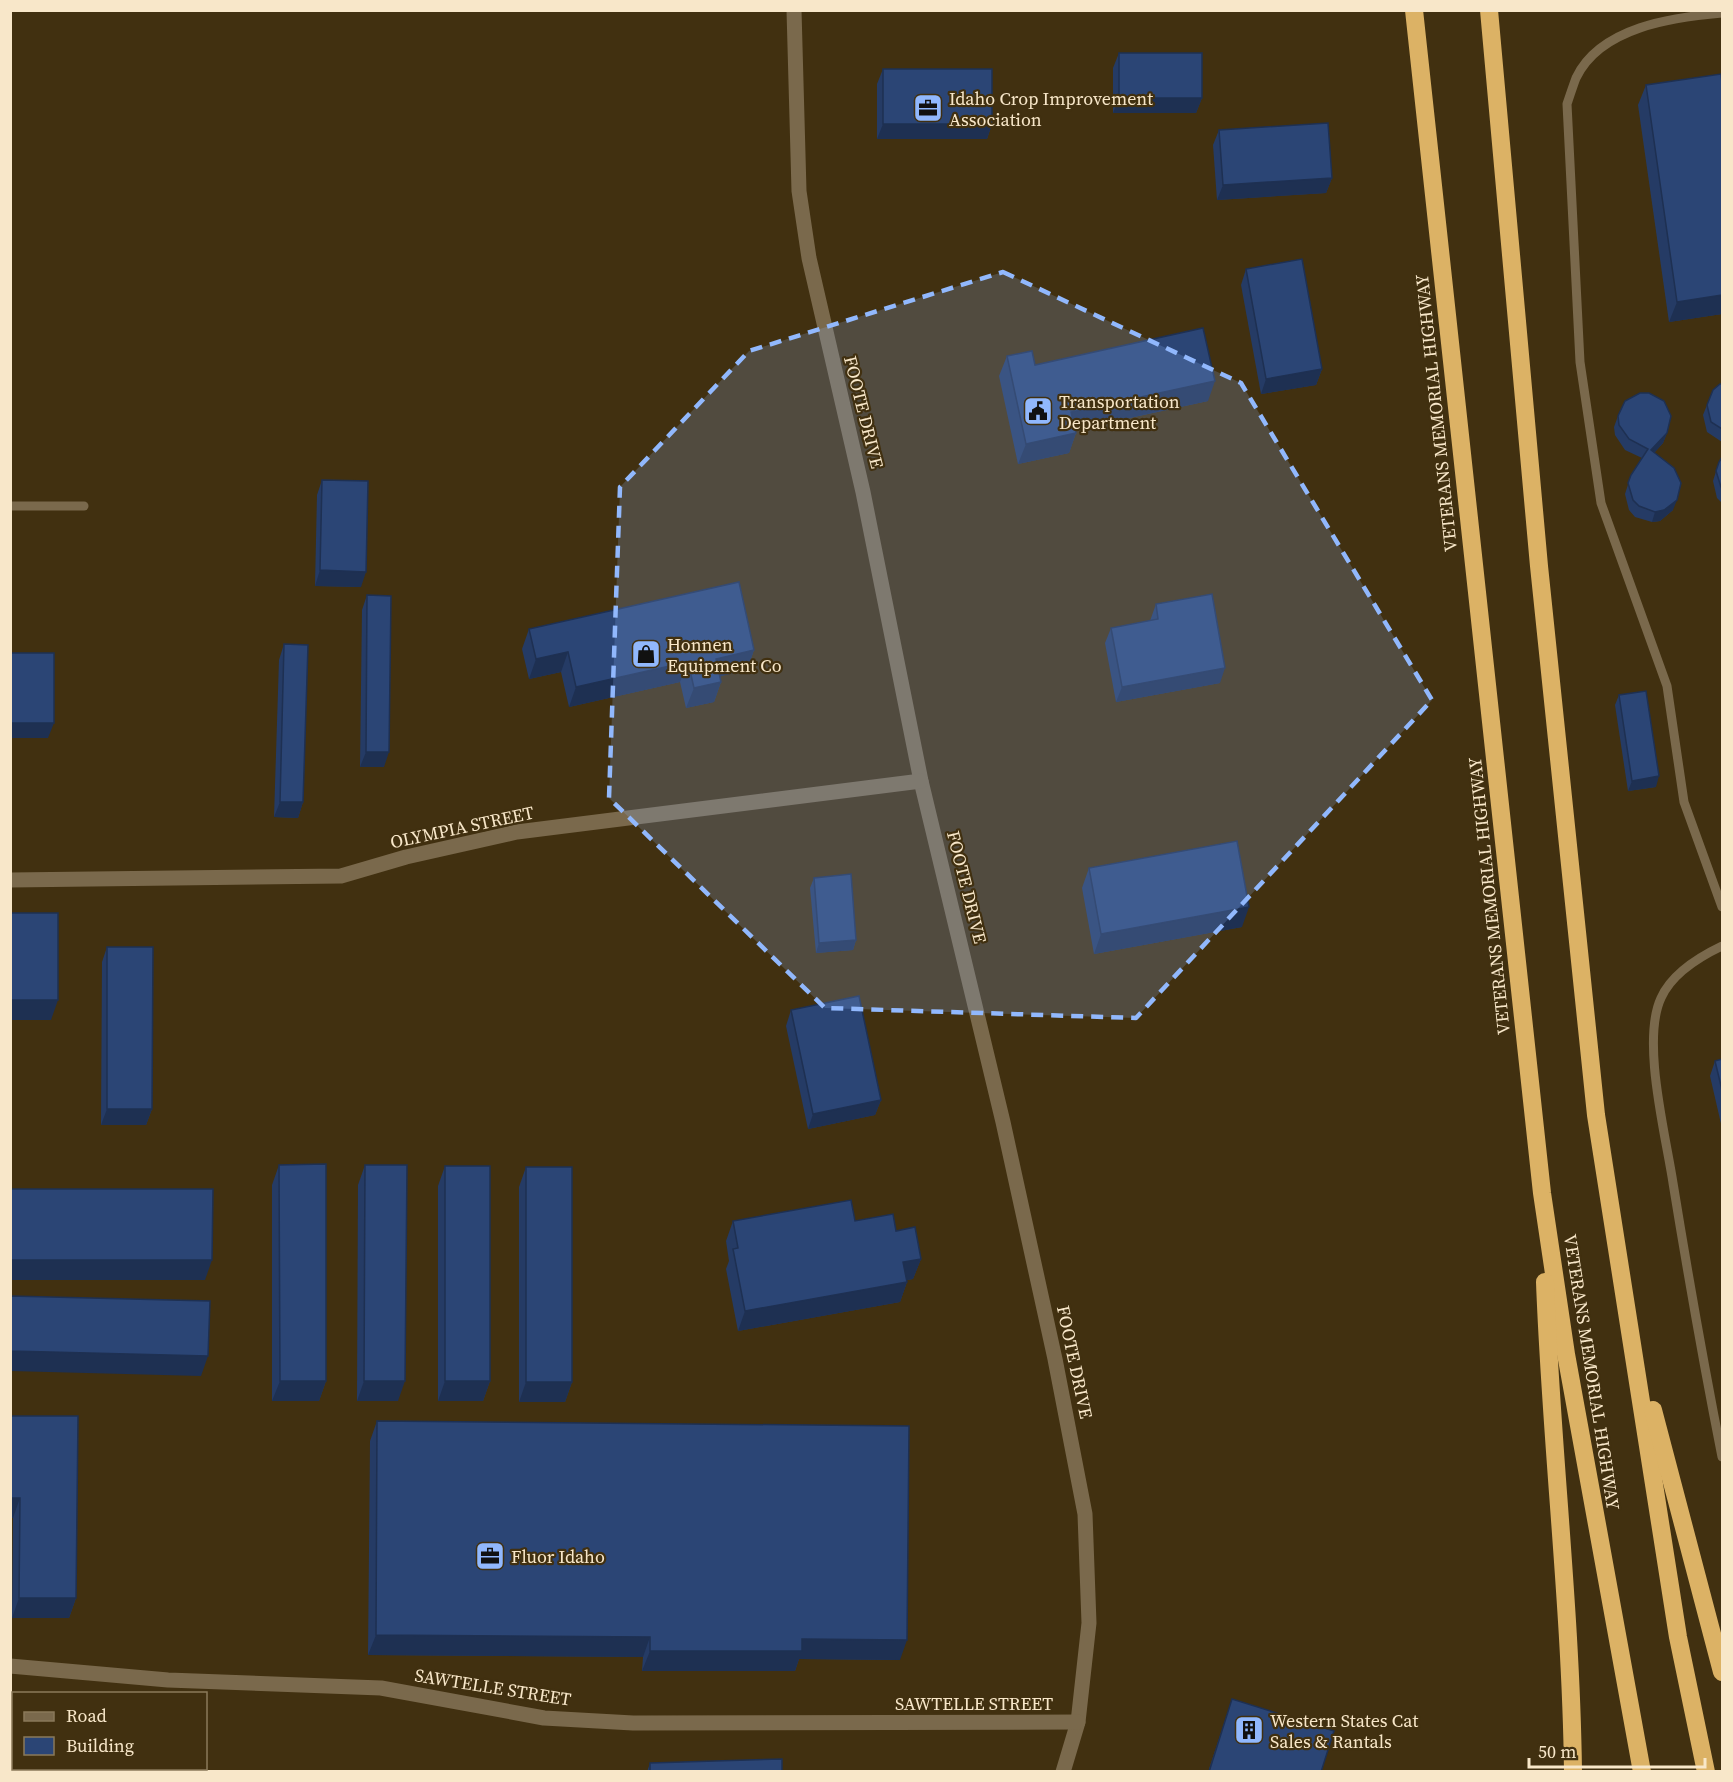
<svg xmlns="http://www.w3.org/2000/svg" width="1733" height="1782" viewBox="0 0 1733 1782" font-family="'Source Serif 4',serif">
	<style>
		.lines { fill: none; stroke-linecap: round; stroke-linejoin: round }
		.lane { stroke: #7a694c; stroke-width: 9 }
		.street { stroke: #7a694c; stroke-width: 15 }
		.highway { stroke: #dcb265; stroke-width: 18 }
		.wall { fill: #253b65 }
		.shaded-wall { fill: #1e3052 }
		.building { fill: #2b4575; stroke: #1e3052; stroke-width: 1.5 }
		.marked { fill: #91b8fd; fill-opacity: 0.2; stroke: #91b8fd; stroke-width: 4.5; stroke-dasharray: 12 8; stroke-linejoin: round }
		.labels { text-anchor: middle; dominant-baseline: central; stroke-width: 4.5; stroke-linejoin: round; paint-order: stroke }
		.poi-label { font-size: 18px; fill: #f8e7c9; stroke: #413010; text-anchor: start }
		.street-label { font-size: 18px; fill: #f8e7c9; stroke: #413010 }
	</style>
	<rect width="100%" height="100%" fill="#413010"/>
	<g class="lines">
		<!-- lane -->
		<g class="lane">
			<path d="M1722 13C1674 17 1600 27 1576 78 1573 86 1570 95 1567 104L1580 362 1601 503 1667 686 1684 802 1722 907"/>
			<polyline points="10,506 84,506"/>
			<path d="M1722 946C1699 957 1672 973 1661 998 1641 1041 1666 1136 1673 1183 1688 1275 1704 1366 1722 1457"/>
		</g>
		<!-- street -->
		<g class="street">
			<polyline points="794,10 799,191 809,258 863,492 921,781 1003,1122 1055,1359 1085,1514 1089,1623 1078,1722 1063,1772"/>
			<polyline points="10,880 341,876 406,857 517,832 921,781"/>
			<polyline points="10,1666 168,1680 381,1688 544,1718 633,1723 1078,1722"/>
		</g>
		<!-- highway -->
		<g class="highway">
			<polyline points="1414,10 1542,1193 1566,1354 1642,1772"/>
			<polyline points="1489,10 1539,566 1596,1115 1678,1637 1706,1772"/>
			<path d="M1545 1282C1551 1445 1571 1608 1573 1772"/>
			<polyline points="1653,1410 1722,1672"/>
		</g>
	</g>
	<!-- wall -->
	<g class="wall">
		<polygon points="1119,53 1202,98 1196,113 1113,113 1113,68"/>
		<polygon points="883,69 992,124 987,139 877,139 877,84"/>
		<polygon points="1646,85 1722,314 1669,322 1638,105"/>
		<polygon points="1219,130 1332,178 1326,193 1217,200 1213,145"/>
		<polygon points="1246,269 1322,369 1316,385 1261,394 1241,285"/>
		<polygon points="1007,356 1035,365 1208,401 1075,430 1076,433 1069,453 1018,464 999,376"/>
		<polygon points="1722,384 1722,442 1707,432 1703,415 1707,405"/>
		<polygon points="1618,416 1667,433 1663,443 1654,453 1673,510 1660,521 1652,522 1635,517 1629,510 1625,494 1631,475 1642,458 1625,450 1615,435 1614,427"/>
		<polygon points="1722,457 1722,503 1717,498 1713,481 1719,462"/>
		<polygon points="322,480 361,587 315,586 317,495"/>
		<polygon points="367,595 384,767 360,767 362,610"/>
		<polygon points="1156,604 1220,683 1116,702 1105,643 1111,628 1150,621"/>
		<polygon points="529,629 754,650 747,670 720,676 721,682 714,702 686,708 680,682 569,707 561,672 529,679 522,649"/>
		<polygon points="284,644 303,802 298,818 274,817 279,660"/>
		<polygon points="1619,695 1656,787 1628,791 1615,705"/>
		<polygon points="1089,868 1242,927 1094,954 1082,888"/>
		<polygon points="814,878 856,940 853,950 816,953 810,888"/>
		<polygon points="107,947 152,1109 146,1125 101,1125 102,962"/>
		<polygon points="791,1010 881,1100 875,1115 808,1129 786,1026"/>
		<polygon points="1722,1059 1722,1128 1710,1076 1715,1061"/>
		<polygon points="279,1165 326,1381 319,1401 272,1401 272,1185"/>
		<polygon points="365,1165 398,1401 357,1401 358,1185"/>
		<polygon points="445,1166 490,1381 483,1401 438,1401 438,1186"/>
		<polygon points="526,1167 572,1382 565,1402 519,1402 519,1187"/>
		<polygon points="733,1221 855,1221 896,1231 921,1259 913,1279 907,1280 907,1282 900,1302 738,1331 726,1269 729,1261 726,1241"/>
		<polygon points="10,1416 76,1598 69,1618 12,1618 13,1518 10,1518"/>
		<polygon points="377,1421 900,1660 799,1659 795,1671 642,1671 643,1657 368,1655 370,1441"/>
		<polygon points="1232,1699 1321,1772 1208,1772"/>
		<polygon points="650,1763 782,1772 647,1772"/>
	</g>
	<!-- shaded-wall -->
	<g class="shaded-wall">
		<polygon points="1119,98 1202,98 1196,113 1113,113"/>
		<polygon points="883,124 992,124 987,139 877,139"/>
		<polygon points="1332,178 1326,193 1217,200 1223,185"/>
		<polygon points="1722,295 1722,314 1669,322 1677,302"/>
		<polygon points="1322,369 1316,385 1261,394 1266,379"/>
		<polygon points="1215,381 1208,401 1064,432 1071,412"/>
		<polygon points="1076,433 1069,453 1018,464 1026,444"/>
		<polygon points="1667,433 1663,443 1647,461 1651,450"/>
		<polygon points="1677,500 1673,510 1660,521 1652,522 1655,512"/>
		<polygon points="320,570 366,572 361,587 315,586"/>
		<polygon points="754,650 747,670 709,679 716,659"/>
		<polygon points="568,652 561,672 529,679 536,659"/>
		<polygon points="688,662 680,682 569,707 576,687"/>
		<polygon points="1225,668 1220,683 1116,702 1122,687"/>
		<polygon points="721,682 714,702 686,708 694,688"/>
		<polygon points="10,723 54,723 48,738 10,738"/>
		<polygon points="366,752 389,752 384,767 360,767"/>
		<polygon points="1659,776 1656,787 1628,791 1632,781"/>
		<polygon points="280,802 303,802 298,818 274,817"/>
		<polygon points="1249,907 1242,927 1094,954 1101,934"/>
		<polygon points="856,940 853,950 816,953 819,943"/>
		<polygon points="10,1000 58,1000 51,1020 10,1020"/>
		<polygon points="881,1100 875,1115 808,1129 813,1114"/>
		<polygon points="107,1109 152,1109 146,1125 101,1125"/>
		<polygon points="921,1259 913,1279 896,1282 903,1262"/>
		<polygon points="10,1260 212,1260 205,1280 10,1280"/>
		<polygon points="907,1282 900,1302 738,1331 745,1311"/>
		<polygon points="10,1351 208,1356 201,1376 10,1371"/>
		<polygon points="280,1381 326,1381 319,1401 272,1401"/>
		<polygon points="364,1381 405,1381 398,1401 357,1401"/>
		<polygon points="445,1381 490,1381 483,1401 438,1401"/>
		<polygon points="526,1382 572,1382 565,1402 519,1402"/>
		<polygon points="10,1498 20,1498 13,1518 10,1518"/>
		<polygon points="19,1598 76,1598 69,1618 12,1618"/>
		<polygon points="376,1635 650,1637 643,1657 368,1655"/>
		<polygon points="802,1639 907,1640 900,1660 799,1659 795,1671 642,1671 650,1651"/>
	</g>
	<!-- building -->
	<g class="building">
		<rect x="1119" y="53" width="83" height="45"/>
		<rect x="883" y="69" width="109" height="55"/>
		<polygon points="1721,74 1722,83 1722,295 1677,302 1646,85"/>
		<polygon points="1328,123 1332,178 1223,185 1219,130"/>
		<polygon points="1302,259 1322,369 1266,379 1246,269"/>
		<polygon points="1203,328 1215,381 1071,412 1076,433 1026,444 1007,356 1032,351 1035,365"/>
		<polygon points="1720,384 1722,384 1722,429 1711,422 1707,405 1713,390"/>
		<polygon points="1640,393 1649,393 1664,401 1671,416 1667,433 1651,450 1674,468 1681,483 1677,500 1664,510 1655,512 1639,506 1633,500 1628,483 1631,475 1648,449 1629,439 1619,425 1618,416 1625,401"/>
		<polygon points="1722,457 1722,489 1721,487 1716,471 1719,462"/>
		<polygon points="322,480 368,481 366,572 320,570"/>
		<polygon points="739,582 754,650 716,659 721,682 694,688 688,662 576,687 568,652 536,659 529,629"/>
		<polygon points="1212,594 1225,668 1122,687 1111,628 1158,619 1156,604"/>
		<polygon points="367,595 391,596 389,752 366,752"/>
		<polygon points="284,644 308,645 303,802 280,802"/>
		<rect x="10" y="653" width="44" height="70"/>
		<polygon points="1646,691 1659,776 1632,781 1619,695"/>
		<polygon points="1237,841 1249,907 1101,934 1089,868"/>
		<polygon points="851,874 856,940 819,943 814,878"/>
		<rect x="10" y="913" width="48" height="87"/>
		<polygon points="107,947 153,947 152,1109 107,1109"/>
		<polygon points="859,996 881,1100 813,1114 791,1010"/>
		<polygon points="1722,1059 1722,1090 1715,1061"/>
		<polygon points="326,1164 326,1381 280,1381 279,1165"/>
		<polygon points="365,1165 407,1165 405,1381 364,1381"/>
		<rect x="445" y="1166" width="45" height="215"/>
		<rect x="526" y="1167" width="46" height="215"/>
		<polygon points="10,1189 213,1189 212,1260 10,1260"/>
		<polygon points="851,1200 855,1221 893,1214 896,1231 915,1227 921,1259 903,1262 907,1282 745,1311 733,1249 738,1248 733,1221"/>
		<polygon points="10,1296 210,1301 208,1356 10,1351"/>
		<polygon points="10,1416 78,1416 76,1598 19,1598 20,1498 10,1498"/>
		<polygon points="377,1421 909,1426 907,1640 802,1639 802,1651 650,1651 650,1637 376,1635"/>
		<polygon points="1232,1699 1334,1731 1321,1772 1209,1772"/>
		<polygon points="782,1759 782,1772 650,1772 650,1763"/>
	</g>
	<!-- marked area -->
	<path class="marked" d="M1003 272 1241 383 1432 700 1136 1018 825 1008 609 798 620 487 749 351Z"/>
	<!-- icons -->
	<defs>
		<g id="office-square" transform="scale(1.5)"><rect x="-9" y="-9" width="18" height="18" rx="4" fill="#91b8fd" stroke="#413010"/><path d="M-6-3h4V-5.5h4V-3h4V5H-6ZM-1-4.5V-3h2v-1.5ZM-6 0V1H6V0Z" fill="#111"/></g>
		<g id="civic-square" transform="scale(1.5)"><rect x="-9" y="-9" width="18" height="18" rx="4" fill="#91b8fd" stroke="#413010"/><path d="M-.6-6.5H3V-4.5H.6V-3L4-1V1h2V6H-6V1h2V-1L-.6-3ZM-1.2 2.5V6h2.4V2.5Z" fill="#111"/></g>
		<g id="shop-square" transform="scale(1.5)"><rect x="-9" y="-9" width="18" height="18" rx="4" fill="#91b8fd" stroke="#413010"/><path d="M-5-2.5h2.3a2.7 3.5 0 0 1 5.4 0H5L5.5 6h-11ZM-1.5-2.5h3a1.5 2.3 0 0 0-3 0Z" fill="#111"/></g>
		<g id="building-square" transform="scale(1.5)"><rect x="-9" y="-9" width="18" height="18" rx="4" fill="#91b8fd" stroke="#413010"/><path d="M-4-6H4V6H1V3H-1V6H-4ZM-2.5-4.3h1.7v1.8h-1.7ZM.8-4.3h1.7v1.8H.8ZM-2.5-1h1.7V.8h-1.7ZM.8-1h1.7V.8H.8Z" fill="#111"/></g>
	</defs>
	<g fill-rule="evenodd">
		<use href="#office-square" x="928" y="108"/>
		<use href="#civic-square" x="1038" y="411"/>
		<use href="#shop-square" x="646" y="654"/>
		<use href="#office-square" x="490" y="1556"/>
		<use href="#building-square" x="1249" y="1730"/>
	</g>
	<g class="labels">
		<!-- poi labels -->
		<g class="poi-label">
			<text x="949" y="98">Idaho Crop Improvement<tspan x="949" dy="21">Association</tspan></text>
			<text x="1059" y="401">Transportation<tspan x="1059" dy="21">Department</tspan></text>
			<text x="667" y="644">Honnen<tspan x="667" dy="21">Equipment Co</tspan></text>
			<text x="511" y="1556">Fluor Idaho</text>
			<text x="1270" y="1720">Western States Cat<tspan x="1270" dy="21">Sales &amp; Rantals</tspan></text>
		</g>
		<!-- street labels -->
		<g class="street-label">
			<text transform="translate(864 412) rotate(76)">FOOTE DRIVE</text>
			<text transform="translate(1436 413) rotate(-96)">VETERANS MEMORIAL HIGHWAY</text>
			<text transform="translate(462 827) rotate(-12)">OLYMPIA STREET</text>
			<text transform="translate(967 887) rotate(76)">FOOTE DRIVE</text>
			<text transform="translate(1489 896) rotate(-96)">VETERANS MEMORIAL HIGHWAY</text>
			<text transform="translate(1075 1362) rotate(78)">FOOTE DRIVE</text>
			<text transform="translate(1592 1372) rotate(81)">VETERANS MEMORIAL HIGHWAY</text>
			<text transform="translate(493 1687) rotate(9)">SAWTELLE STREET</text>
			<text x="974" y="1703">SAWTELLE STREET</text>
		</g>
	</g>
	<!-- border -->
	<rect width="1733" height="1782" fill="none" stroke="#f8e7c9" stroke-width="24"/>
	<!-- legend -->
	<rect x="12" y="1692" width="195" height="78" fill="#413010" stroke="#8a795a" stroke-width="1.5"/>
	<rect x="24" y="1712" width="30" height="9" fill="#7a694c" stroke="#8a795a" stroke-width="1.5"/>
	<text x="66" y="1722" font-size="18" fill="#f8e7c9">Road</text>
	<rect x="24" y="1737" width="30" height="18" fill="#2b4575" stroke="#8a795a" stroke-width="1.5"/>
	<text x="66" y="1752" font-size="18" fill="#f8e7c9">Building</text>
	<!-- scale -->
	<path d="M1529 1758v9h176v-9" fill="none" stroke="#f8e7c9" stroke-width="3"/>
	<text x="1538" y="1758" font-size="18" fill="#f8e7c9" stroke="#413010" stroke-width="4.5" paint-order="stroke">50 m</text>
</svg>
